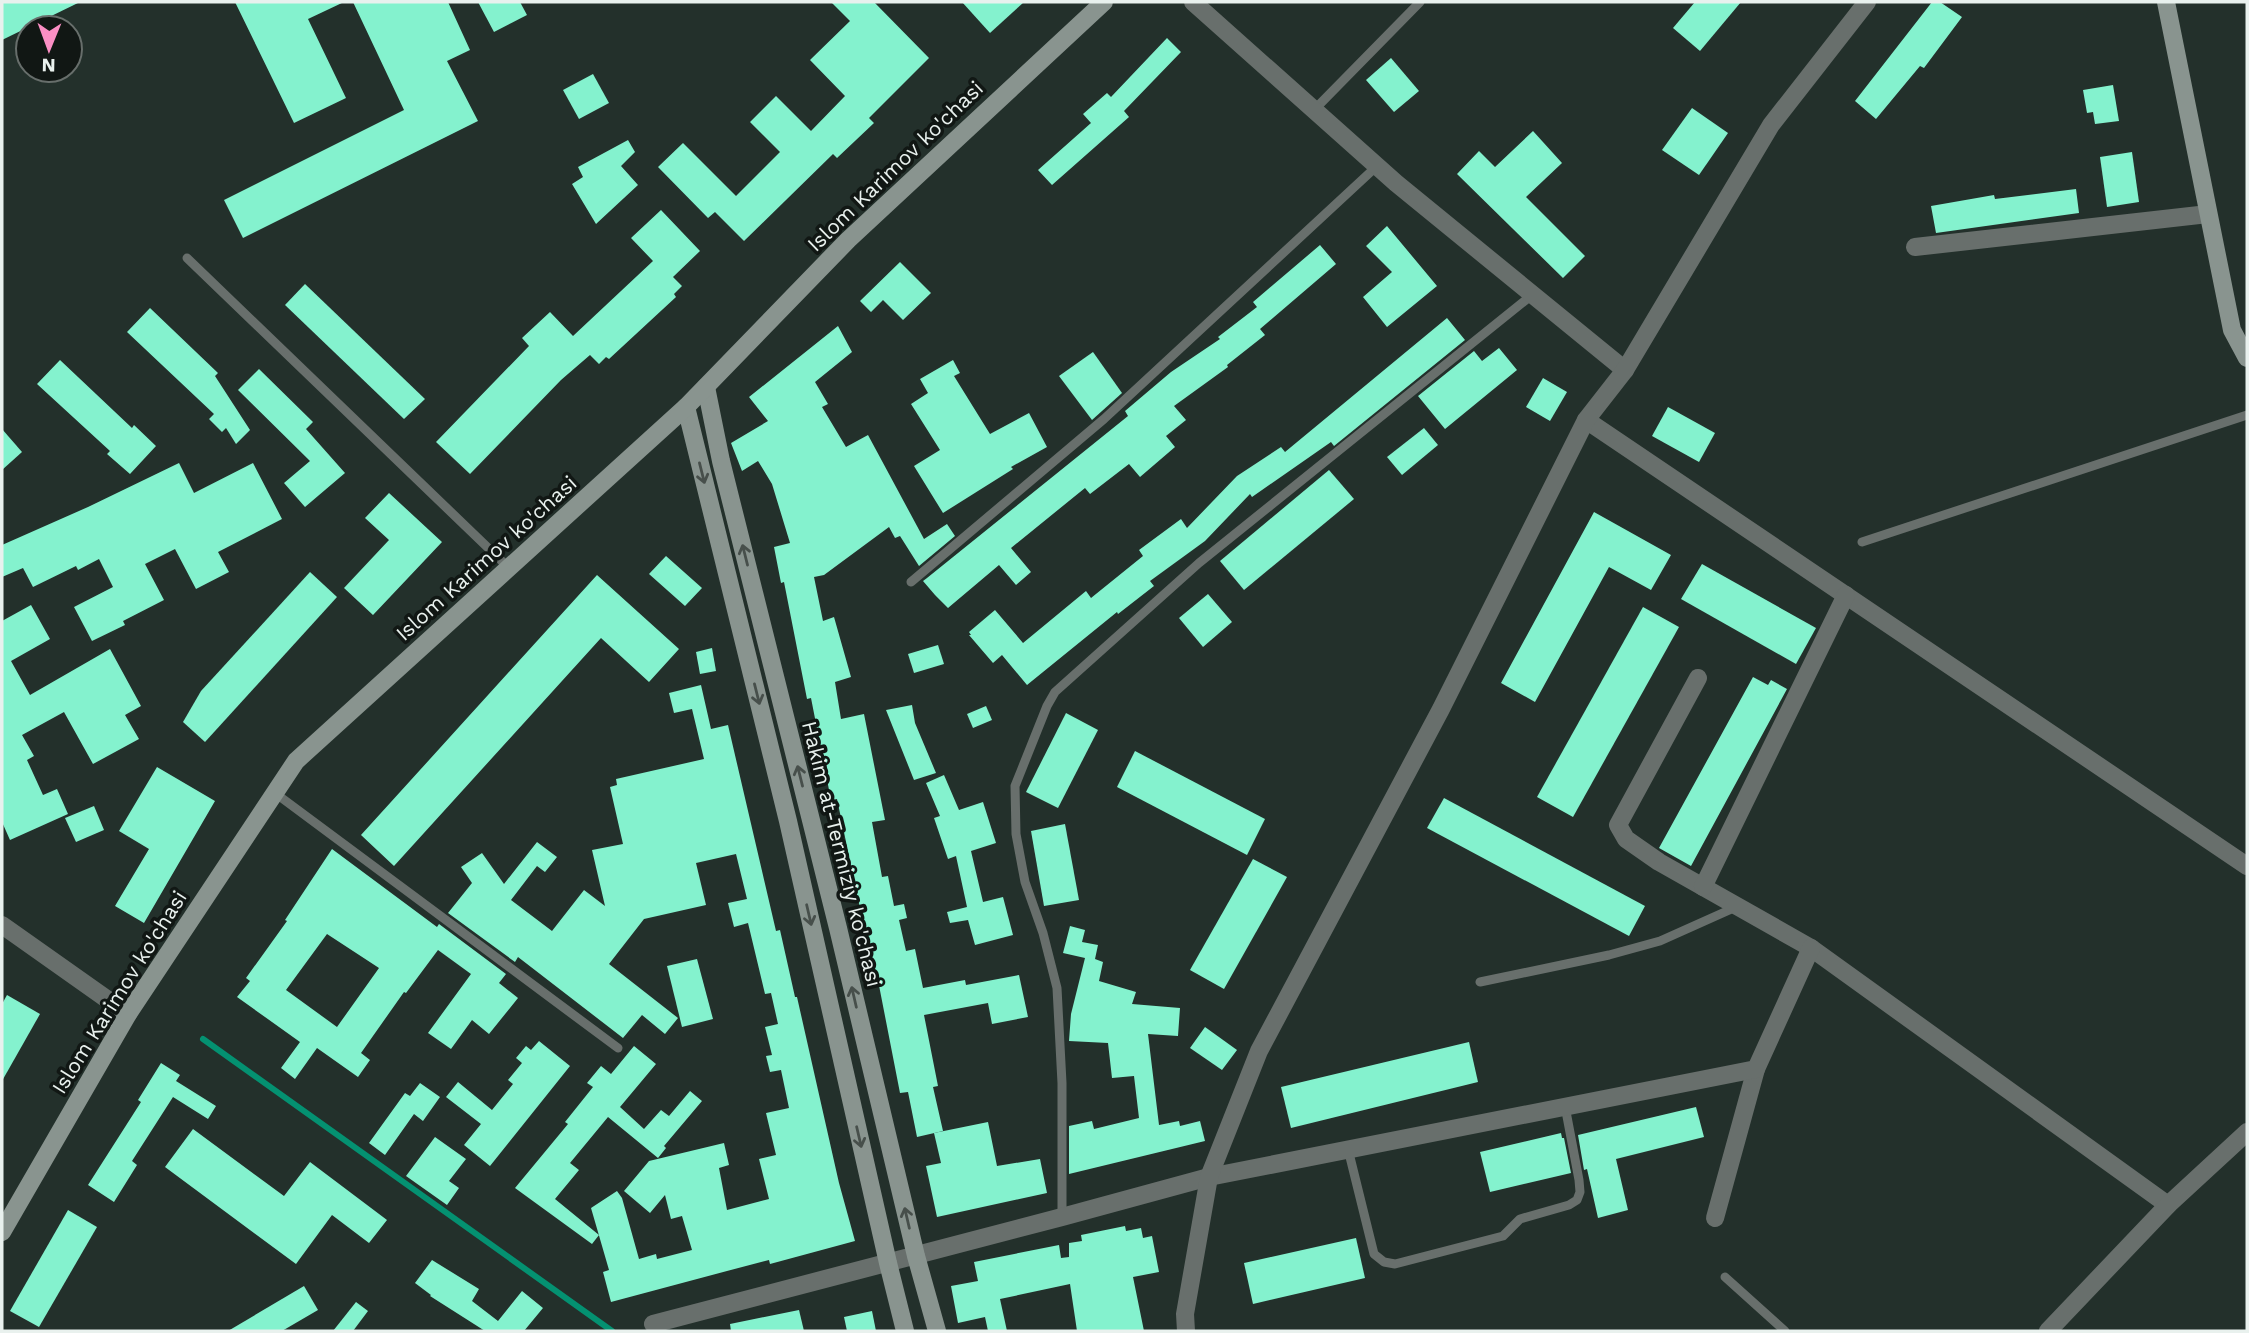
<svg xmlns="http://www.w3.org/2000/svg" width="2249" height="1333" viewBox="0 0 2249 1333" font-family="'Work Sans',sans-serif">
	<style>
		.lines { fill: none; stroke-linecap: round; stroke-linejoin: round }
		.stream { stroke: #049171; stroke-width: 6 }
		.building { fill: #84f2ce; fill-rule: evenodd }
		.lane { stroke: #686f6c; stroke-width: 9 }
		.street { stroke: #686f6c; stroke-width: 18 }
		.secondary { stroke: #89948f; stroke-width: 18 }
		.oneway { stroke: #474f4b }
		.labels { text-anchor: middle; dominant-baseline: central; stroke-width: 7; stroke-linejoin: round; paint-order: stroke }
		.street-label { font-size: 21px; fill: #e9f1ee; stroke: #111714 }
	</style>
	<rect width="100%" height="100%" fill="#23302b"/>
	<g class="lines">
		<!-- stream -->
		<polyline class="stream" points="203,1039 612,1331"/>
	</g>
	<!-- building -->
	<g class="building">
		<polygon points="2,2 80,2 2,40"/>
		<polygon points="235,2 344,2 308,19 346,98 294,123"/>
		<polygon points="353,2 448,2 470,50 447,61 478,121 243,238 224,200 404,110"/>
		<polygon points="478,2 520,2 527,15 494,32"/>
		<polygon points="831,2 874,2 929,58 869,118 874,123 837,158 833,154 744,241 715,212 708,218 658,167 683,143 736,196 780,152 750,122 776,96 811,131 845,96 810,60 850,21"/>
		<polygon points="962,2 1024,2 990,33"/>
		<polygon points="1695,2 1741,2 1700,51 1673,28"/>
		<polygon points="1932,2 1940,2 1962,17 1924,68 1920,66 1876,119 1855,101"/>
		<polygon points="1167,38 1181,52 1124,111 1129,117 1052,185 1038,170 1091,123 1083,114 1107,93 1111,97"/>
		<polygon points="1391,58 1419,91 1394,112 1366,80"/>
		<polygon points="593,74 609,103 579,119 563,90"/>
		<polygon points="2113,85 2119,121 2095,124 2093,112 2087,113 2083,90"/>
		<polygon points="1692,108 1728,133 1699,175 1662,150"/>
		<polygon points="1533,131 1562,163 1526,197 1585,256 1563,278 1457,174 1479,151 1495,167"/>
		<polygon points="628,140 635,152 621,166 638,185 596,224 572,184 583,177 578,167"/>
		<polygon points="2132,152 2139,202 2107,207 2100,157"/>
		<polygon points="2076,189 2079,213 1936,233 1931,206 1994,195 1995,199"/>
		<polygon points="661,210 700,251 673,277 682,286 674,294 676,297 609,359 606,357 599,364 590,355 561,380 470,474 436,442 529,346 522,338 550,312 573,336 653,261 631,238"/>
		<polygon points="1387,226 1437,286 1387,327 1363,297 1392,272 1366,246"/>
		<polygon points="1320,245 1336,264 1260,329 1265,335 1227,365 1228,367 1174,406 1186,420 1166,436 1175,447 1140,477 1129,464 1090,494 1085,488 1011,548 1031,572 1016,585 999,565 948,608 935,595 923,581 927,578 1128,416 1125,411 1171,372 1220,339 1218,337 1257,307 1253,302"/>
		<polygon points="900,262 931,293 903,320 883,300 871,312 860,301"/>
		<polygon points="305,284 425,399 404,419 285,305"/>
		<polygon points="150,308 218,373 215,376 250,430 236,444 226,428 222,432 209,419 214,414 127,332"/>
		<polygon points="1447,318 1465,340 1334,446 1331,442 1252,497 1250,494 1205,541 1150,581 1154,586 1118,614 1117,612 1027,685 1002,655 993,663 969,635 971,635 969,632 995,610 1023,643 1086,591 1091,598 1143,556 1139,550 1181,519 1187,528 1237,476 1281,447 1285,452"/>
		<polygon points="838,326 852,352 815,382 828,404 822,407 846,447 868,435 924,539 947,524 955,536 919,566 900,536 895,538 889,527 824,575 814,577 823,621 834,617 851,677 835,682 841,719 864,714 885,820 872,822 882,877 888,876 894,906 904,904 907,918 899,920 906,951 915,949 923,988 965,980 966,985 1019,975 1028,1017 992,1024 988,1003 924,1015 938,1086 933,1087 943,1131 917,1137 908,1092 900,1093 876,970 873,970 837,799 831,800 811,698 807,699 784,582 781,583 774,547 790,543 772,484 758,461 742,471 731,443 768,421 749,397"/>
		<polygon points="1499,348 1517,370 1445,429 1418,396 1474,351 1482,361"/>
		<polygon points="1093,352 1122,393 1092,420 1059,376"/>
		<polygon points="60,360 132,428 134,425 156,446 130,474 107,454 110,451 37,384"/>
		<polygon points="953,360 960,373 954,376 990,434 1029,413 1047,447 1011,467 1013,469 943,513 914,466 940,450 911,404 928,393 920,379"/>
		<polygon points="259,369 313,422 306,429 345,473 305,507 284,483 310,461 238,390"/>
		<polygon points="1543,378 1567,392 1550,421 1526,407"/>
		<polygon points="1668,407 1715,433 1699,462 1652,436"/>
		<polygon points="1424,428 1438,445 1402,475 1387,457"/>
		<polygon points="2,429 22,452 2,470"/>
		<polygon points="179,463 194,493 253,463 282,519 218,552 229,572 196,589 175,549 145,564 164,600 123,621 125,625 92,641 74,607 113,587 99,559 78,570 76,566 33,587 23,568 2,577 2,545 88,507"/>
		<polygon points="1329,470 1354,499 1244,590 1220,561"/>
		<polygon points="389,493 442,542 373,615 344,588 389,540 365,518"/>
		<polygon points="1594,512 1671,555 1651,590 1609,567 1535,702 1501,683"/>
		<polygon points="666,556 702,588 685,606 649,574"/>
		<polygon points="1702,564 1816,628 1796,664 1681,599"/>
		<polygon points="310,572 337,597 205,742 183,722 201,691"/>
		<polygon points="597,575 679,649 649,682 601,638 394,866 361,835"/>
		<polygon points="1208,594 1232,622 1203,647 1179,618"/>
		<polygon points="31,605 50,639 11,661 30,695 110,649 141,706 125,715 139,739 93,764 64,712 22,735 34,756 27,760 43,795 57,789 68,814 10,840 2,822 2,621"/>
		<polygon points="1643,607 1679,627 1573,817 1537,797"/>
		<polygon points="938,645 944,664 914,673 908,654"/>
		<polygon points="712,648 716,671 700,674 696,652"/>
		<polygon points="1753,677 1768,685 1771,680 1787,689 1691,866 1659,848"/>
		<polygon points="701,685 711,729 728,725 776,931 780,930 795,997 797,997 839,1183 855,1241 770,1264 769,1260 727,1271 611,1302 603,1272 609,1270 591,1208 617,1191 622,1198 639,1259 656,1254 657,1259 692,1250 682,1216 671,1219 665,1195 650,1213 624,1191 649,1161 724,1143 729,1165 719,1168 727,1210 769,1199 759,1159 776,1155 766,1113 789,1108 781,1070 770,1072 766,1056 772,1055 765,1027 778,1024 771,993 765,994 748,923 734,927 728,903 747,899 736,854 696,863 706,905 644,919 609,964 678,1018 665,1034 642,1015 623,1038 518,957 515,962 448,913 472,883 461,867 482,853 504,884 537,842 557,857 545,872 537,866 511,900 552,931 584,890 605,906 592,850 623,844 610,787 617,785 616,779 704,759 692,709 674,713 669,693"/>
		<polygon points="912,705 915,723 936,773 914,780 886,710"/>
		<polygon points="986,706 992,720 973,728 967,714"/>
		<polygon points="1066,713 1098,730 1058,808 1026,792"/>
		<polygon points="1135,751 1265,819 1247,855 1117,787"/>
		<polygon points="157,767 215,801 144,923 115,906 149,849 119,831"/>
		<polygon points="944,775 959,810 983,802 996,843 971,851 983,902 1003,897 1013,935 975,945 968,920 950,923 947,912 967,907 956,856 948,859 934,818 940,816 926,783"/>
		<polygon points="1444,798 1645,906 1629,936 1427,828"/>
		<polygon points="94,806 104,830 76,842 65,818"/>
		<polygon points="1065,824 1079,900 1044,906 1031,831"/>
		<path d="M332 849 437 927 439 924 506 974 499 983 518 998 489 1034 472 1020 451 1049 428 1033 471 974 438 950 406 993 404 992 361 1053 370 1060 358 1077 317 1048 295 1079 281 1068 300 1042 237 997 250 981 246 978 287 921 285 920ZM327 934 379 968 337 1027 286 990Z"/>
		<polygon points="1253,859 1287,877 1224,989 1190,970"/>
		<polygon points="1070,926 1085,930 1082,942 1098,945 1095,959 1103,962 1099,981 1136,992 1132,1004 1180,1008 1178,1036 1148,1034 1159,1125 1179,1121 1180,1126 1200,1121 1205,1141 1069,1174 1069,1126 1092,1121 1094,1129 1139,1118 1134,1076 1112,1078 1108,1043 1069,1041 1071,1014 1085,958 1063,953"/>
		<polygon points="697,959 713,1019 682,1027 667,966"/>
		<polygon points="7,995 40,1014 2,1081 2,1004"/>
		<polygon points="1205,1027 1237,1050 1222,1070 1190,1048"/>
		<polygon points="539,1041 570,1066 490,1166 464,1145 481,1124 446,1097 458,1082 492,1110 513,1084 508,1080 522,1063 516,1058 526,1046 531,1050"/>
		<polygon points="1469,1042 1478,1082 1291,1128 1281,1087"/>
		<polygon points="634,1046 656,1064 620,1107 644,1129 661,1110 669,1116 690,1091 702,1101 664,1146 666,1148 658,1158 608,1117 570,1163 579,1170 555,1199 599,1235 592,1244 515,1188 568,1124 565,1122 593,1087 587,1083 601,1066 611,1074"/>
		<polygon points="161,1063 180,1075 176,1081 216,1106 208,1119 173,1097 132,1161 137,1165 114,1202 88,1185 141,1102 138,1100"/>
		<polygon points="420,1083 440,1097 423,1121 414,1114 385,1155 369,1143 405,1093 410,1096"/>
		<polygon points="1696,1107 1704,1137 1616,1159 1628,1210 1598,1218 1587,1169 1584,1170 1578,1135"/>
		<polygon points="988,1122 997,1166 1040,1159 1047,1193 937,1217 926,1166 941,1163 934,1133"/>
		<polygon points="193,1129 284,1196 310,1162 387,1220 369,1243 332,1215 296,1264 165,1167"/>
		<polygon points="1561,1133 1562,1138 1564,1138 1571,1173 1490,1192 1480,1152"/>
		<polygon points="435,1137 466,1159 449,1181 459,1188 447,1205 406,1176"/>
		<polygon points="68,1210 97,1227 39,1327 10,1311"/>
		<polygon points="1125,1226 1126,1231 1141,1228 1143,1238 1152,1236 1159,1272 1133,1277 1144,1331 1077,1331 1070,1284 1000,1299 1007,1331 988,1331 985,1317 958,1323 951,1286 978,1281 974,1262 1059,1245 1061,1258 1069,1257 1069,1243 1082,1241 1081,1235"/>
		<polygon points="1356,1238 1365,1278 1253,1304 1244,1263"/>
		<polygon points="432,1260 479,1289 472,1301 498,1321 522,1291 543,1308 524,1331 485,1331 430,1296 431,1295 415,1283"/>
		<polygon points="304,1286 318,1310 282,1331 228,1331"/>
		<polygon points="356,1302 368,1311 353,1331 333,1331"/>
		<polygon points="799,1310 804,1331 731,1331 730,1324"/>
		<polygon points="872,1311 876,1331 847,1331 844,1317"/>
	</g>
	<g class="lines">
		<!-- lane -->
		<g class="lane">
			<polyline points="1314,110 1420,2"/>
			<polyline points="187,258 509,568"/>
			<polyline points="1862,542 2247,415"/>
			<polyline points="911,582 1104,419 1377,166"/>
			<polyline points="275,793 618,1048"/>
			<polyline points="1480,982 1609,955 1660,941 1736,907"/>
			<polyline points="1348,1149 1374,1254 1384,1262 1395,1264 1503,1236 1520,1219 1569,1205 1577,1200 1580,1192 1579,1180 1565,1106"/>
			<polyline points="1062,1217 1062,1083 1057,988 1043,933 1025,882 1016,834 1015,786 1047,706 1055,692 1199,563 1532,295"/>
			<polyline points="1725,1277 1785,1331"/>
		</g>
		<!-- street -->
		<g class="street">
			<polyline points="1193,2 1396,183 1625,370"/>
			<polyline points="1915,247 2208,214"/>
			<polyline points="1586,420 2247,866"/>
			<polyline points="1698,678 1618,825 1626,839 1659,862 1811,948 2168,1205"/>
			<polyline points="1703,887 1846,595"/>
			<polyline points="2,925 128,1014"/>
			<polyline points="1715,1218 1756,1069"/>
			<polyline points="653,1324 1062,1217 1209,1177 1756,1069 1811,948"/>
			<polyline points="1186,1331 1185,1314 1209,1177 1259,1051 1441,709 1586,420 1625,370 1771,125 1867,2"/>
			<polyline points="2048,1331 2168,1205 2247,1132"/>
		</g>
		<!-- secondary -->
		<g class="secondary">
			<polyline points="2166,2 2232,330 2247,358"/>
			<polyline points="706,387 721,461 838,928 916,1256 937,1331"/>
			<polyline points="686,407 788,821 888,1263 905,1331"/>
			<polyline points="2,1232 128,1014 296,761 686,407 848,240 1104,2"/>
		</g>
	</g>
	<!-- one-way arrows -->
	<defs><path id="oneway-shaft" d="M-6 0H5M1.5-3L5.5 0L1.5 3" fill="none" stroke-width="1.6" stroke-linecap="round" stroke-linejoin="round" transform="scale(1.75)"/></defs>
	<g class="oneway">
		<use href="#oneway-shaft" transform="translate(702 473) rotate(76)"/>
		<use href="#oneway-shaft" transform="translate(745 555) rotate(-104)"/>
		<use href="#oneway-shaft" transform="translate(757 694) rotate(76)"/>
		<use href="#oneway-shaft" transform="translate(800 776) rotate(-104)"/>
		<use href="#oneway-shaft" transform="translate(809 915) rotate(77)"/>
		<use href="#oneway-shaft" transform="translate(854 997) rotate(-103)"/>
		<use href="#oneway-shaft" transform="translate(859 1137) rotate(77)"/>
		<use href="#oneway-shaft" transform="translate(907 1218) rotate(-103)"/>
	</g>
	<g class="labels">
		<!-- street labels -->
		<g class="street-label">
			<text transform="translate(895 166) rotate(-44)">Islom Karimov ko'chasi</text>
			<text transform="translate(486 558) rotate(-42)">Islom Karimov ko'chasi</text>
			<text transform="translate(842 854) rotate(76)">Hakim at-Termiziy ko'chasi</text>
			<text transform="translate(119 992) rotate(-58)">Islom Karimov ko'chasi</text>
		</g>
	</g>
	<!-- border -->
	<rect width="2249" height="1333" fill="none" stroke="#e9f1ee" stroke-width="7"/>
	<!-- north arrow -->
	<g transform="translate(49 49) rotate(181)"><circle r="33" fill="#111714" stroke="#676e6b" stroke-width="2"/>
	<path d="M0-5L12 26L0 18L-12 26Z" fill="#fb8fc4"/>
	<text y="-10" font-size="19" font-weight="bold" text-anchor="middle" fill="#e9f1ee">N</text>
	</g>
</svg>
